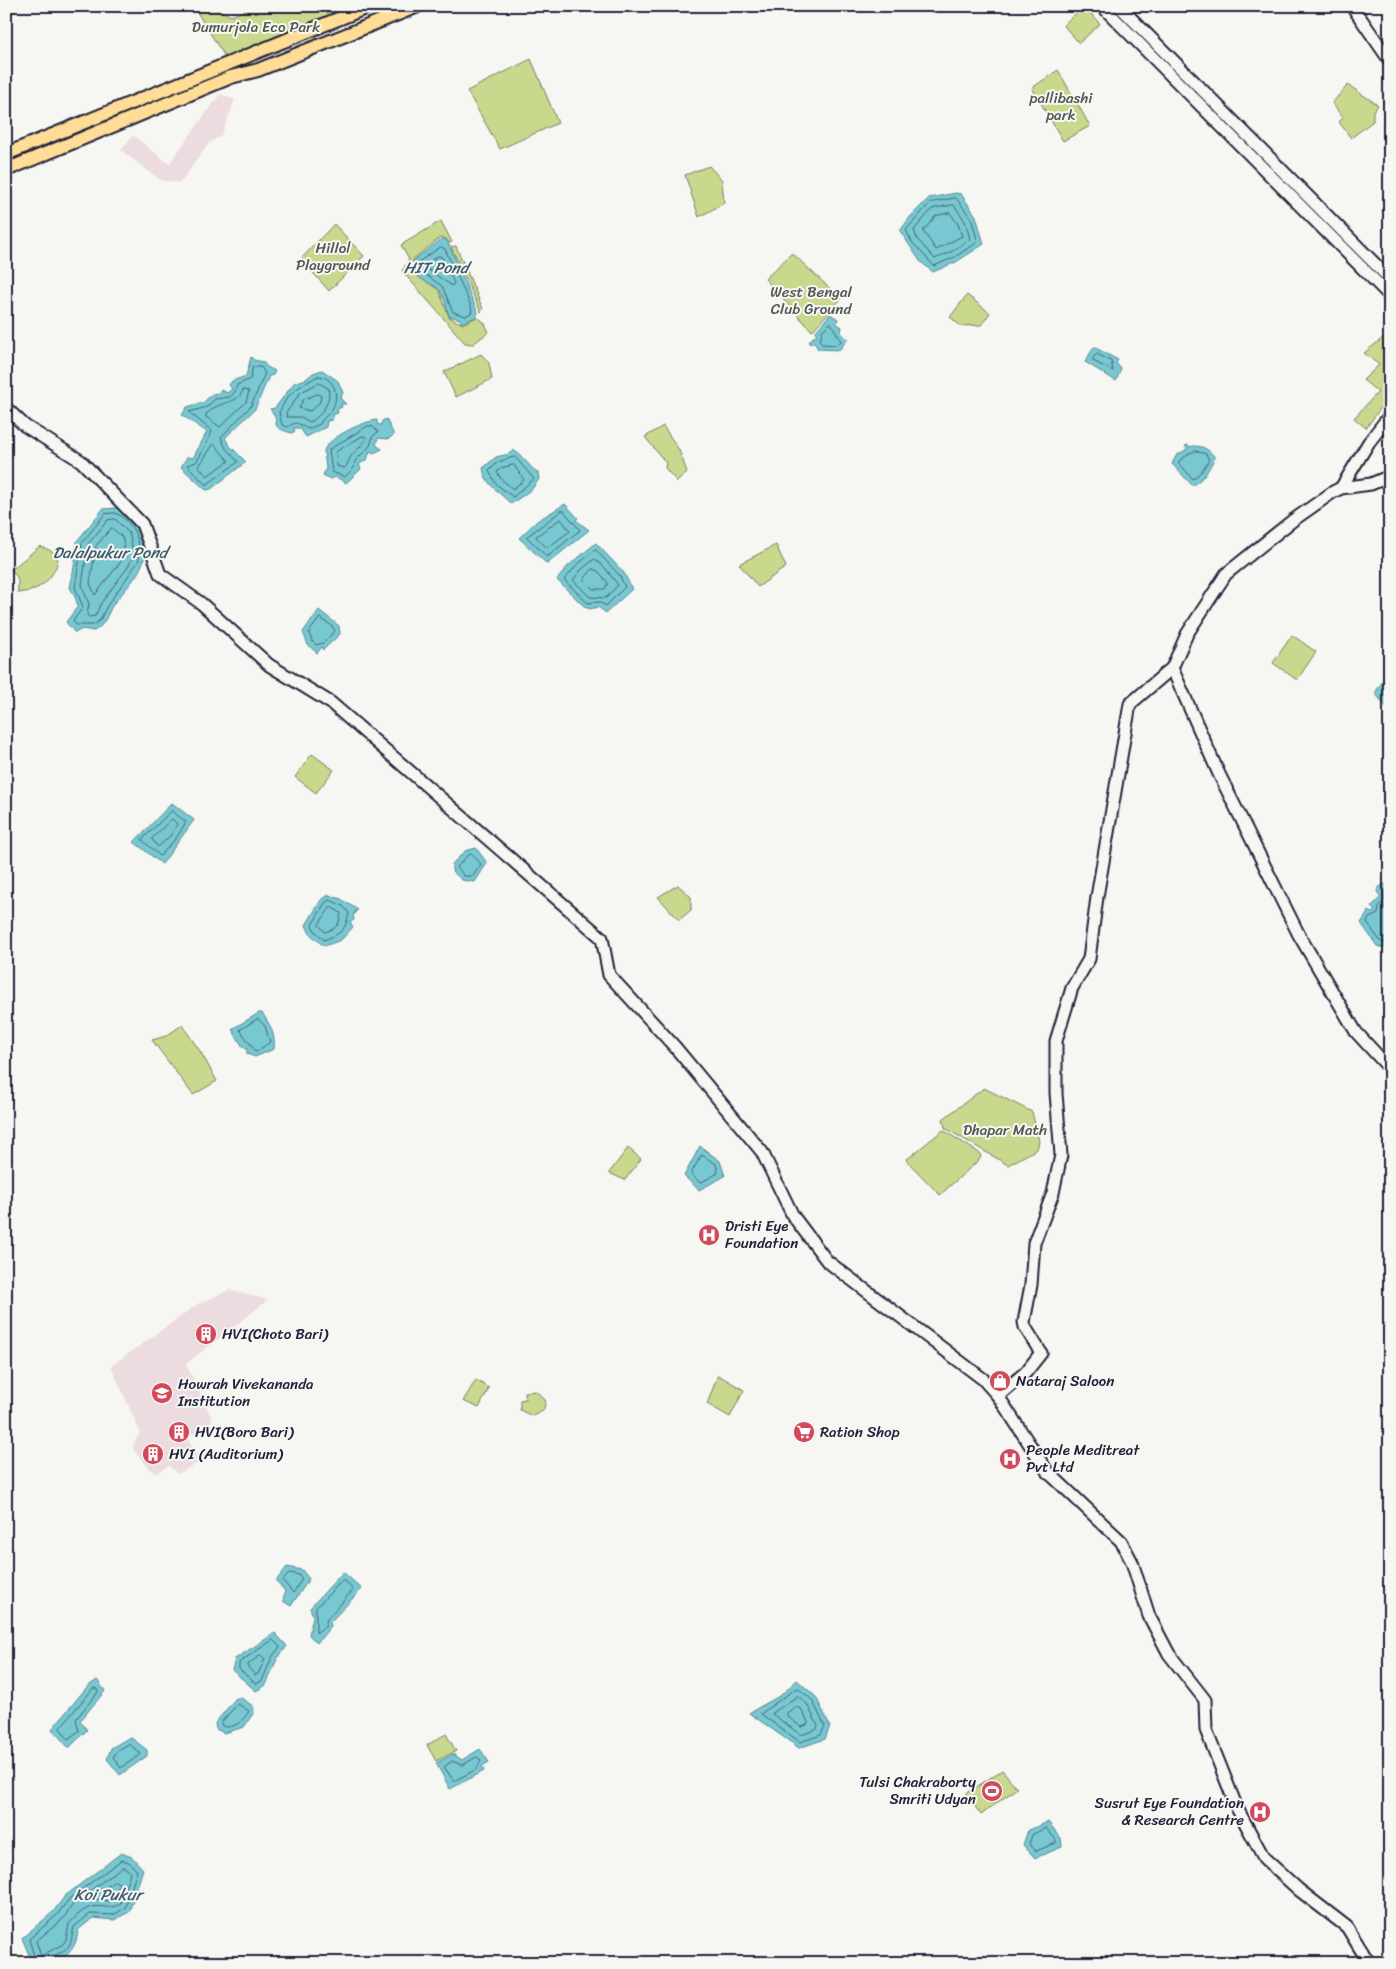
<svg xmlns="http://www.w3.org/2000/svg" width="1396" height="1969" viewBox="0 0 1396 1969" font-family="Sriracha,sans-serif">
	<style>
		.built { fill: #eddcdf }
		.green { fill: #c8d88c; stroke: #757d64 }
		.water { fill: #77c8d0; stroke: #558694 }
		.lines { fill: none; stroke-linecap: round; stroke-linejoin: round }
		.shore { stroke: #446477; stroke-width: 1 }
		.secondary-casing { stroke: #22223b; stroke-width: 15 }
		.primary-casing { stroke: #22223b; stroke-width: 16 }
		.secondary { stroke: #f6f6f2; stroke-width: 11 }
		.primary { stroke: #ffdd96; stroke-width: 12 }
		.labels { text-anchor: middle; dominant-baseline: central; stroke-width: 4; stroke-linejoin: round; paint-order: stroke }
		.park-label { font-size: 15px; fill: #545953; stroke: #f6f6f2 }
		.poi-label { font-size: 15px; fill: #22223b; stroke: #f6f6f2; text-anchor: start }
		.water-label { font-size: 16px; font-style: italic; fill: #405c6f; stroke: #f6f6f2 }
	</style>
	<rect width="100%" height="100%" fill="#f6f6f2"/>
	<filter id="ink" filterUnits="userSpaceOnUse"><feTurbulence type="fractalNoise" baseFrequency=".02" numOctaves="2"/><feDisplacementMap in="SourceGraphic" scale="10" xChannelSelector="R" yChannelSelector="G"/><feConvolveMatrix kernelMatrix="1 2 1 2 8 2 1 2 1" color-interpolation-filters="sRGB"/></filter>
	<g filter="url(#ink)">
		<!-- built -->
		<g class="built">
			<polygon points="220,94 235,100 221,136 209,143 180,183 160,180 121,150 133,135 169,164"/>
			<polygon points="229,1290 268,1300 186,1364 213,1420 187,1438 201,1461 178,1474 169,1466 155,1474 134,1451 133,1446 140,1432 111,1366 198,1304"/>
		</g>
		<!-- green -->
		<g class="green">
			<polygon points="193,6 215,8 231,16 256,6 360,6 227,60"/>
			<polygon points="1084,6 1100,24 1079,43 1063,25"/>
			<polygon points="531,59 558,123 500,149 467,91"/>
			<polygon points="1058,70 1090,126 1063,141 1032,88"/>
			<polygon points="1348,85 1378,105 1373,111 1373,121 1351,138 1339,122 1343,118 1332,103"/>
			<polygon points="709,166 722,180 724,203 699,217 685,175"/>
			<polygon points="441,221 452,242 449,243 445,238 440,238 413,259 414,273 439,290 449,317 462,324 477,317 484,322 489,332 473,344 465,343 402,271 409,260 401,245"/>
			<polygon points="334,224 364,256 329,291 301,259"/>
			<polygon points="456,246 483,309 481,312 451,247"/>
			<polygon points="792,253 841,299 812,331 765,279"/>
			<polygon points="967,295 990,313 981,325 961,326 950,317"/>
			<polygon points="1388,334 1390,336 1390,395 1366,428 1354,418 1378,392 1363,380 1379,365 1364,353"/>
			<polygon points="481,354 489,363 492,379 456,397 444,372"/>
			<polygon points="663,426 679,450 687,472 677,482 665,468 666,463 645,437"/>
			<polygon points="776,545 786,567 758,587 739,564"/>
			<path d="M40 546C45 549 55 551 57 556 59 561 56 567 54 571 46 586 34 591 18 593 17 584 21 578 12 572V569Z"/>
			<polygon points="1292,635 1316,652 1297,680 1273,663"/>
			<polygon points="312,754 334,770 316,793 295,777"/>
			<polygon points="678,885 691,897 691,910 679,920 658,897"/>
			<polygon points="182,1025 200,1051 217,1081 193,1095 152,1040 166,1036"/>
			<polygon points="984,1088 1032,1112 1039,1141 1037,1149 1008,1165 945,1128 943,1119"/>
			<polygon points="943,1130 981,1154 980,1159 940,1195 906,1160"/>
			<polygon points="628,1148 641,1159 625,1180 609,1173"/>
			<polygon points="718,1375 744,1390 730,1417 707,1404"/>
			<polygon points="476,1380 489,1388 479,1408 463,1401"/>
			<polygon points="536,1391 546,1401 543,1411 532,1416 520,1410 520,1400 526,1399 524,1392"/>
			<polygon points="446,1734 456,1751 436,1761 427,1745"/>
			<polygon points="1002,1770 1017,1788 981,1815 966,1794"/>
		</g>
		<!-- water -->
		<g class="water">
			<polygon points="956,193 961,194 976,216 984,244 956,262 933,272 920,261 900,231 911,216 929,198"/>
			<path d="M442 239 447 240 478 313 476 317 461 323 460 319 449 316C446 307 445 294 436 287 428 282 419 280 413 271L415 259Z"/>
			<polygon points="830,314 838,319 836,323 842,327 841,332 848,339 839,350 818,349 814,342 810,344 809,342 813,337 816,337 816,331"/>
			<polygon points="1094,347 1118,360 1116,363 1121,369 1116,381 1085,362"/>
			<polygon points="251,357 254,360 263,362 267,367 275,371 273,375 269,376 255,409 225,438 229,445 246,462 211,489 206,490 181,467 187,457 193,458 207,432 182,415 187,407 204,402 212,394 219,393 221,389 227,393 232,389 229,385 232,381 246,376"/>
			<path d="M322 370 338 381 343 393 340 398 346 404H341L342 407 337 409 338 413 334 414 332 420 327 421 326 427 306 437 300 428H293L295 431 292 433C266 426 283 425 270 409L275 408 294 383 306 379 313 373Z"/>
			<path d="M386 419 394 435 388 439 378 438 376 445 382 449 374 453 370 451 367 460 359 464 361 469 346 483 336 477 330 479 323 475 326 469 324 451C327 438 364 421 377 420V424L381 425 382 421Z"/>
			<path d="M1188 445 1189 447C1199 444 1209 448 1215 458L1205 475 1193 486 1172 464 1176 456 1187 449 1185 446Z"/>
			<path d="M513 450C523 455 528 466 538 473L539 479 532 489 511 504C501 493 485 485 483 468L496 457 509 454Z"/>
			<polygon points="565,504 578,518 576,520 589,530 547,564 519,538 537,521"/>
			<path d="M116 508C135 515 150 543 143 562 138 577 124 591 114 603 107 613 106 625 94 631L82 629 75 633 66 622 78 606 74 594 70 588 76 556 77 541 103 509Z"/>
			<polygon points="596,543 624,573 632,589 606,613 598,607 590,609 585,607 557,580 567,567"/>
			<polygon points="319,610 339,626 340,634 323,650 322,647 317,653 308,645 303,632"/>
			<polygon points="1390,670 1390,707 1386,707 1375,693"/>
			<polygon points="172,803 194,820 162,864 134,842"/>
			<polygon points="476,848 487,863 475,882 462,880 452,871 452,864 465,851"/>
			<path d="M1389 883 1390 947 1387 949 1377 946 1361 923 1369 911 1372 913 1375 911 1371 907 1381 897 1377 892C1378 886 1383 884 1389 883Z"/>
			<polygon points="329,895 341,899 358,910 354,912 356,913 353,915 354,920 350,922 353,927 341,940 324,946 310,934 306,925 321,900"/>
			<path d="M259 1013H262C270 1024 276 1036 274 1049L255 1057 247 1054V1049L243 1047 232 1029Z"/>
			<polygon points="700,1146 720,1161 725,1176 699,1190 684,1176"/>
			<polygon points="287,1567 302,1570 309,1579 291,1606 283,1601 285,1591 276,1581"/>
			<polygon points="343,1572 362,1589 330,1622 331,1626 317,1643 309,1635 313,1616 310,1608"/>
			<polygon points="275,1633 287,1646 277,1659 266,1685 256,1691 232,1670 235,1659"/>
			<polygon points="97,1680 105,1691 80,1721 87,1730 69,1748 52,1729 87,1687"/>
			<polygon points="797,1680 816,1697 830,1726 825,1739 799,1748 749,1713 781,1695"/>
			<polygon points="236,1698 241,1698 253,1706 254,1712 244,1727 224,1733 216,1729 215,1723"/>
			<polygon points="130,1737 147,1750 147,1756 120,1775 107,1759 111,1748"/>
			<polygon points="480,1749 489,1762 482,1766 484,1771 450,1789 436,1763 453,1754 462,1760"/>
			<polygon points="1048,1822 1061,1838 1062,1847 1035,1858 1023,1845 1028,1830"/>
			<path d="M121 1853 132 1857 143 1869 129 1912 114 1920 93 1918 78 1930C76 1956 57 1966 32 1962L22 1938 53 1912 65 1896Z"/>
		</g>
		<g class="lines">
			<!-- shore -->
			<g class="shore">
				<polygon points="956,198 971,218 978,242 953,258 934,266 912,242 906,230 930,203"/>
				<polygon points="954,205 965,221 970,239 951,252 935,259 917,239 914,230 932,209"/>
				<polygon points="950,213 958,224 962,236 936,250 923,231 936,216"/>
				<polygon points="441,247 445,249 471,306 472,312 466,316 453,312 442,286 419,270 419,262"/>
				<polygon points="438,256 442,257 454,283 452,286 426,268 426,265"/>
				<polygon points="831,323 841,341 837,345 822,344 820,341 822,331"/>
				<polygon points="1097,354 1111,361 1113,371 1093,361 1093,358"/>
				<polygon points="253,367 261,367 265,373 251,406 221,437 225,447 238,462 206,485 187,465 196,462 200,456 212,431 189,412 207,407 215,399 230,397 235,392 237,385 250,379"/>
				<path d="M318 376C335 377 340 396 332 409 329 415 323 417 320 424L308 429C300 426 298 419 288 427L282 425 279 412C282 408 284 402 287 398 295 388 308 382 318 376Z"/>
				<path d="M319 383 328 388C332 400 321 417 310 422L301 417H287L286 413 300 393Z"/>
				<path d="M243 390 249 391 246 402 220 427 206 417V414C211 411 215 406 220 405 231 400 238 402 243 390Z"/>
				<polygon points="318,394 321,396 320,402 310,411 299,408 303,400"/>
				<polygon points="368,426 372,426 378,432 373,436 370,446 355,461 354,468 345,477 332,472 329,450"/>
				<path d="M363 436 366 437C364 446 355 450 350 458 347 462 349 465 344 468L337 466 336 452Z"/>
				<polygon points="214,444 229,461 207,476 199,467"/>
				<polygon points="1196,451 1206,454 1209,460 1201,472 1193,479 1178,462 1190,453"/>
				<polygon points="515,457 534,479 513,497 496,484 489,471 498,462"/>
				<polygon points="514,465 524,480 513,489 501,479 497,472 501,468"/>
				<polygon points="563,510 580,530 547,557 527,537"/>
				<path d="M115 513C133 520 143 544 138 562L107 606 100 620 94 625H76L73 621 83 607 75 587 82 543 105 514Z"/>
				<polygon points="115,519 129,533 134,555 128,567 101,603 95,616 89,617 87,615 89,604 82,585 88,544 108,520"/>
				<polygon points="561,519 570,531 547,548 536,537"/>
				<polygon points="112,528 122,537 126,555 95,595 90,583 96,546"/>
				<polygon points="596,550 620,576 625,587 606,606 599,602 588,603 564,580 577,565"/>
				<polygon points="595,559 606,569 618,585 606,598 590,597 573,580 581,570"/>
				<polygon points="593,569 598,571 608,583 605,589 593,589 584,580"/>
				<polygon points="320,618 332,626 335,631 323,643 316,645 312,641 309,633"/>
				<polygon points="172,811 186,822 177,837 160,856 142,840"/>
				<polygon points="172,819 177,824 171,835 158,847 152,839"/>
				<polygon points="472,854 481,864 473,876 464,876 457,867 467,856"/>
				<polyline points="1390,888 1383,890 1385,899 1379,907 1378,914 1369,918 1367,923 1381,942 1390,943"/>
				<path d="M330 900 343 906 349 913C345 931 342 933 324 940L315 931 312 925 325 903Z"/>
				<path d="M331 907 341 913C339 926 337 928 325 932L319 925Z"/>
				<polygon points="258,1019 265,1026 270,1042 256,1052 240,1030"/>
				<polygon points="702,1155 716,1164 718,1173 700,1183 691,1174"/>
				<polygon points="290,1573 299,1575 302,1579 293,1593 283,1581"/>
				<polygon points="342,1581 345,1581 353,1590 327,1619 325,1626 316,1633 316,1608"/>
				<polygon points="273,1640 280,1647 272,1657 262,1681 256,1684 239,1669 239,1663"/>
				<polygon points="261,1655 265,1659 258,1674 255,1675 247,1666"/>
				<polygon points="94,1688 97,1689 98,1692 76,1719 79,1731 68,1739 60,1728"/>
				<polygon points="795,1689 798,1688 812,1700 825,1726 821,1735 800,1742 761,1714"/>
				<polygon points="798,1696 807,1704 818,1726 816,1730 801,1735 772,1714"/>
				<path d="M238 1704 249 1711C244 1720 234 1730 222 1726L221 1723Z"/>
				<polygon points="796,1707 801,1709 808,1722 807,1725 801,1727 787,1716 787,1713"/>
				<polygon points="129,1744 141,1754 121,1768 113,1757 116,1752"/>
				<polygon points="477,1757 481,1760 477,1769 454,1781 444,1767 452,1761 462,1765"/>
				<polygon points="1046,1828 1056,1840 1056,1843 1036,1851 1029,1844 1032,1835"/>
				<path d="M122 1867H125L130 1873 120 1904C110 1910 103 1905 92 1907 84 1908 74 1918 69 1924L66 1940 63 1944 41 1956 36 1941 62 1920 74 1903Z"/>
				<polygon points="115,1881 119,1883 114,1899 109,1901 96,1899 96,1895"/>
				<path d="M36 1963 29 1939 57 1915 69 1899 121 1860 129 1862 137 1871 125 1908 113 1915 90 1914 74 1927C69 1949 73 1945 52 1957L50 1963"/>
			</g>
			<!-- secondary casing -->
			<g class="secondary-casing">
				<g id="secondary">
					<polyline points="1102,6 1390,296"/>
					<polyline points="1119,6 1390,279"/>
					<polyline points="1352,6 1390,61"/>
					<polyline points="6,408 25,426 81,461 142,524 160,574 202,604 269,665 331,703 602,938 609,975 675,1047 762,1152 793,1216 827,1261 983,1379 998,1396 1047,1471 1121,1541 1132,1562 1149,1616 1169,1654 1205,1700 1206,1730 1237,1808 1264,1858 1299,1890 1347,1927 1369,1963"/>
					<polyline points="1341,488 1369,442 1390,415"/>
					<polyline points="1172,668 1219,774 1299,935 1356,1032 1390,1069"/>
					<polyline points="998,1396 1026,1372 1041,1353 1025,1327 1024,1322 1031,1285 1034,1243 1053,1193 1061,1155 1056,1093 1056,1041 1072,988 1089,959 1097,897 1130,704 1172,668 1187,634 1226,574 1292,521 1333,492 1341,488 1371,484 1390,476"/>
				</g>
			</g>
			<!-- primary casing -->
			<g class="primary-casing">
				<g id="primary">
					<polyline points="6,154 370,6"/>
					<polyline points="6,170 231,77 258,70 418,6"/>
				</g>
			</g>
			<!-- secondary -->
			<use href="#secondary" class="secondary"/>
			<!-- primary -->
			<use href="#primary" class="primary"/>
		</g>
	</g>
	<!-- icons -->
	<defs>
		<g id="hospital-disc" transform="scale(1.125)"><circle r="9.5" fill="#d1495b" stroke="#f6f6f2"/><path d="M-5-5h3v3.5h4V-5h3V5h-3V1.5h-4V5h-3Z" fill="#fff"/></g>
		<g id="building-disc" transform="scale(1.125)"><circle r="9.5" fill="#d1495b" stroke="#f6f6f2"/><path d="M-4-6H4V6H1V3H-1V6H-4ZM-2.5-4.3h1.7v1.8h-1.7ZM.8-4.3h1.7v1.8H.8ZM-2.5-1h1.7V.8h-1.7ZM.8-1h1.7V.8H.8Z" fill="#fff"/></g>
		<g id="shop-disc" transform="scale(1.125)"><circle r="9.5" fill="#d1495b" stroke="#f6f6f2"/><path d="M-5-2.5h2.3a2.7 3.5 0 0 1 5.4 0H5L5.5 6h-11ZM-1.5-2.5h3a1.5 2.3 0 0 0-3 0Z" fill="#fff"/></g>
		<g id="school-disc" transform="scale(1.125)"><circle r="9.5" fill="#d1495b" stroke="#f6f6f2"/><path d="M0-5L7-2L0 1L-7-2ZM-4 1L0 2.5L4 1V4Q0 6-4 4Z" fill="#fff"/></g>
		<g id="supermarket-disc" transform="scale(1.125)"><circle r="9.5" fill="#d1495b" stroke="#f6f6f2"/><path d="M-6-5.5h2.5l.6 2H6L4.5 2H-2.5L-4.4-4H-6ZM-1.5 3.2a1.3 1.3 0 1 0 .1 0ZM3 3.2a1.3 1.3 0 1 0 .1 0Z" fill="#fff"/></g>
		<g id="stadium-disc" transform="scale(1.125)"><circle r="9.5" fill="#d1495b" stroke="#f6f6f2"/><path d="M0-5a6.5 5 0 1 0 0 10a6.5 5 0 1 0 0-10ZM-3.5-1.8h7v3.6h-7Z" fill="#fff"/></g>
	</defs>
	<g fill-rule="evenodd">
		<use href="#hospital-disc" x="709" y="1235"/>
		<use href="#building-disc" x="206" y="1334"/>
		<use href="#shop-disc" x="1000" y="1381"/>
		<use href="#school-disc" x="162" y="1393"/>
		<use href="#building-disc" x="179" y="1432"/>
		<use href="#supermarket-disc" x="804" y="1432"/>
		<use href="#building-disc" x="153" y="1454"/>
		<use href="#hospital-disc" x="1010" y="1459"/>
		<use href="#stadium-disc" x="992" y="1791"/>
		<use href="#hospital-disc" x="1260" y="1812"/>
	</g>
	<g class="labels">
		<!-- park labels -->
		<g class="park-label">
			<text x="256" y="27">Dumurjola Eco Park</text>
			<text x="1061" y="98">pallibashi<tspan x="1061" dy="17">park</tspan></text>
			<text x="333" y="248">Hillol<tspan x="333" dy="17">Playground</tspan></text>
			<text x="811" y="292">West Bengal<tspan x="811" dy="17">Club Ground</tspan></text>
			<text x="1005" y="1130">Dhapar Math</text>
		</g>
		<!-- poi labels -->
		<g class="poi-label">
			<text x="725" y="1226">Dristi Eye<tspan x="725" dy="17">Foundation</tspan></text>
			<text x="222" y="1334">HVI(Choto Bari)</text>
			<text x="1016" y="1381">Nataraj Saloon</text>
			<text x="178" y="1384">Howrah Vivekananda<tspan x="178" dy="17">Institution</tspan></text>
			<text x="195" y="1432">HVI(Boro Bari)</text>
			<text x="820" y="1432">Ration Shop</text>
			<text x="1026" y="1450">People Meditreat<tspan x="1026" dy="17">Pvt Ltd</tspan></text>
			<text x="169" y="1454">HVI (Auditorium)</text>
			<text x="976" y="1782" text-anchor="end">Tulsi Chakraborty<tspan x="976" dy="17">Smriti Udyan</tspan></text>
			<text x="1244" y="1803" text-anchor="end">Susrut Eye Foundation<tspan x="1244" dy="17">&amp; Research Centre</tspan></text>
		</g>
		<!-- water labels -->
		<g class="water-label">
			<text x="436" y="267">HIT Pond</text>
			<text x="110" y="552">Dalalpukur Pond</text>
			<text x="108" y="1894">Koi Pukur</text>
		</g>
	</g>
	<!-- margin -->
	<rect width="1396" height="1969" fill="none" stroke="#f6f6f2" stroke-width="25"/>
	<rect x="12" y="12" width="1371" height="1944" fill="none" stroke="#22223b" stroke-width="2" filter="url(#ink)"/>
</svg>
